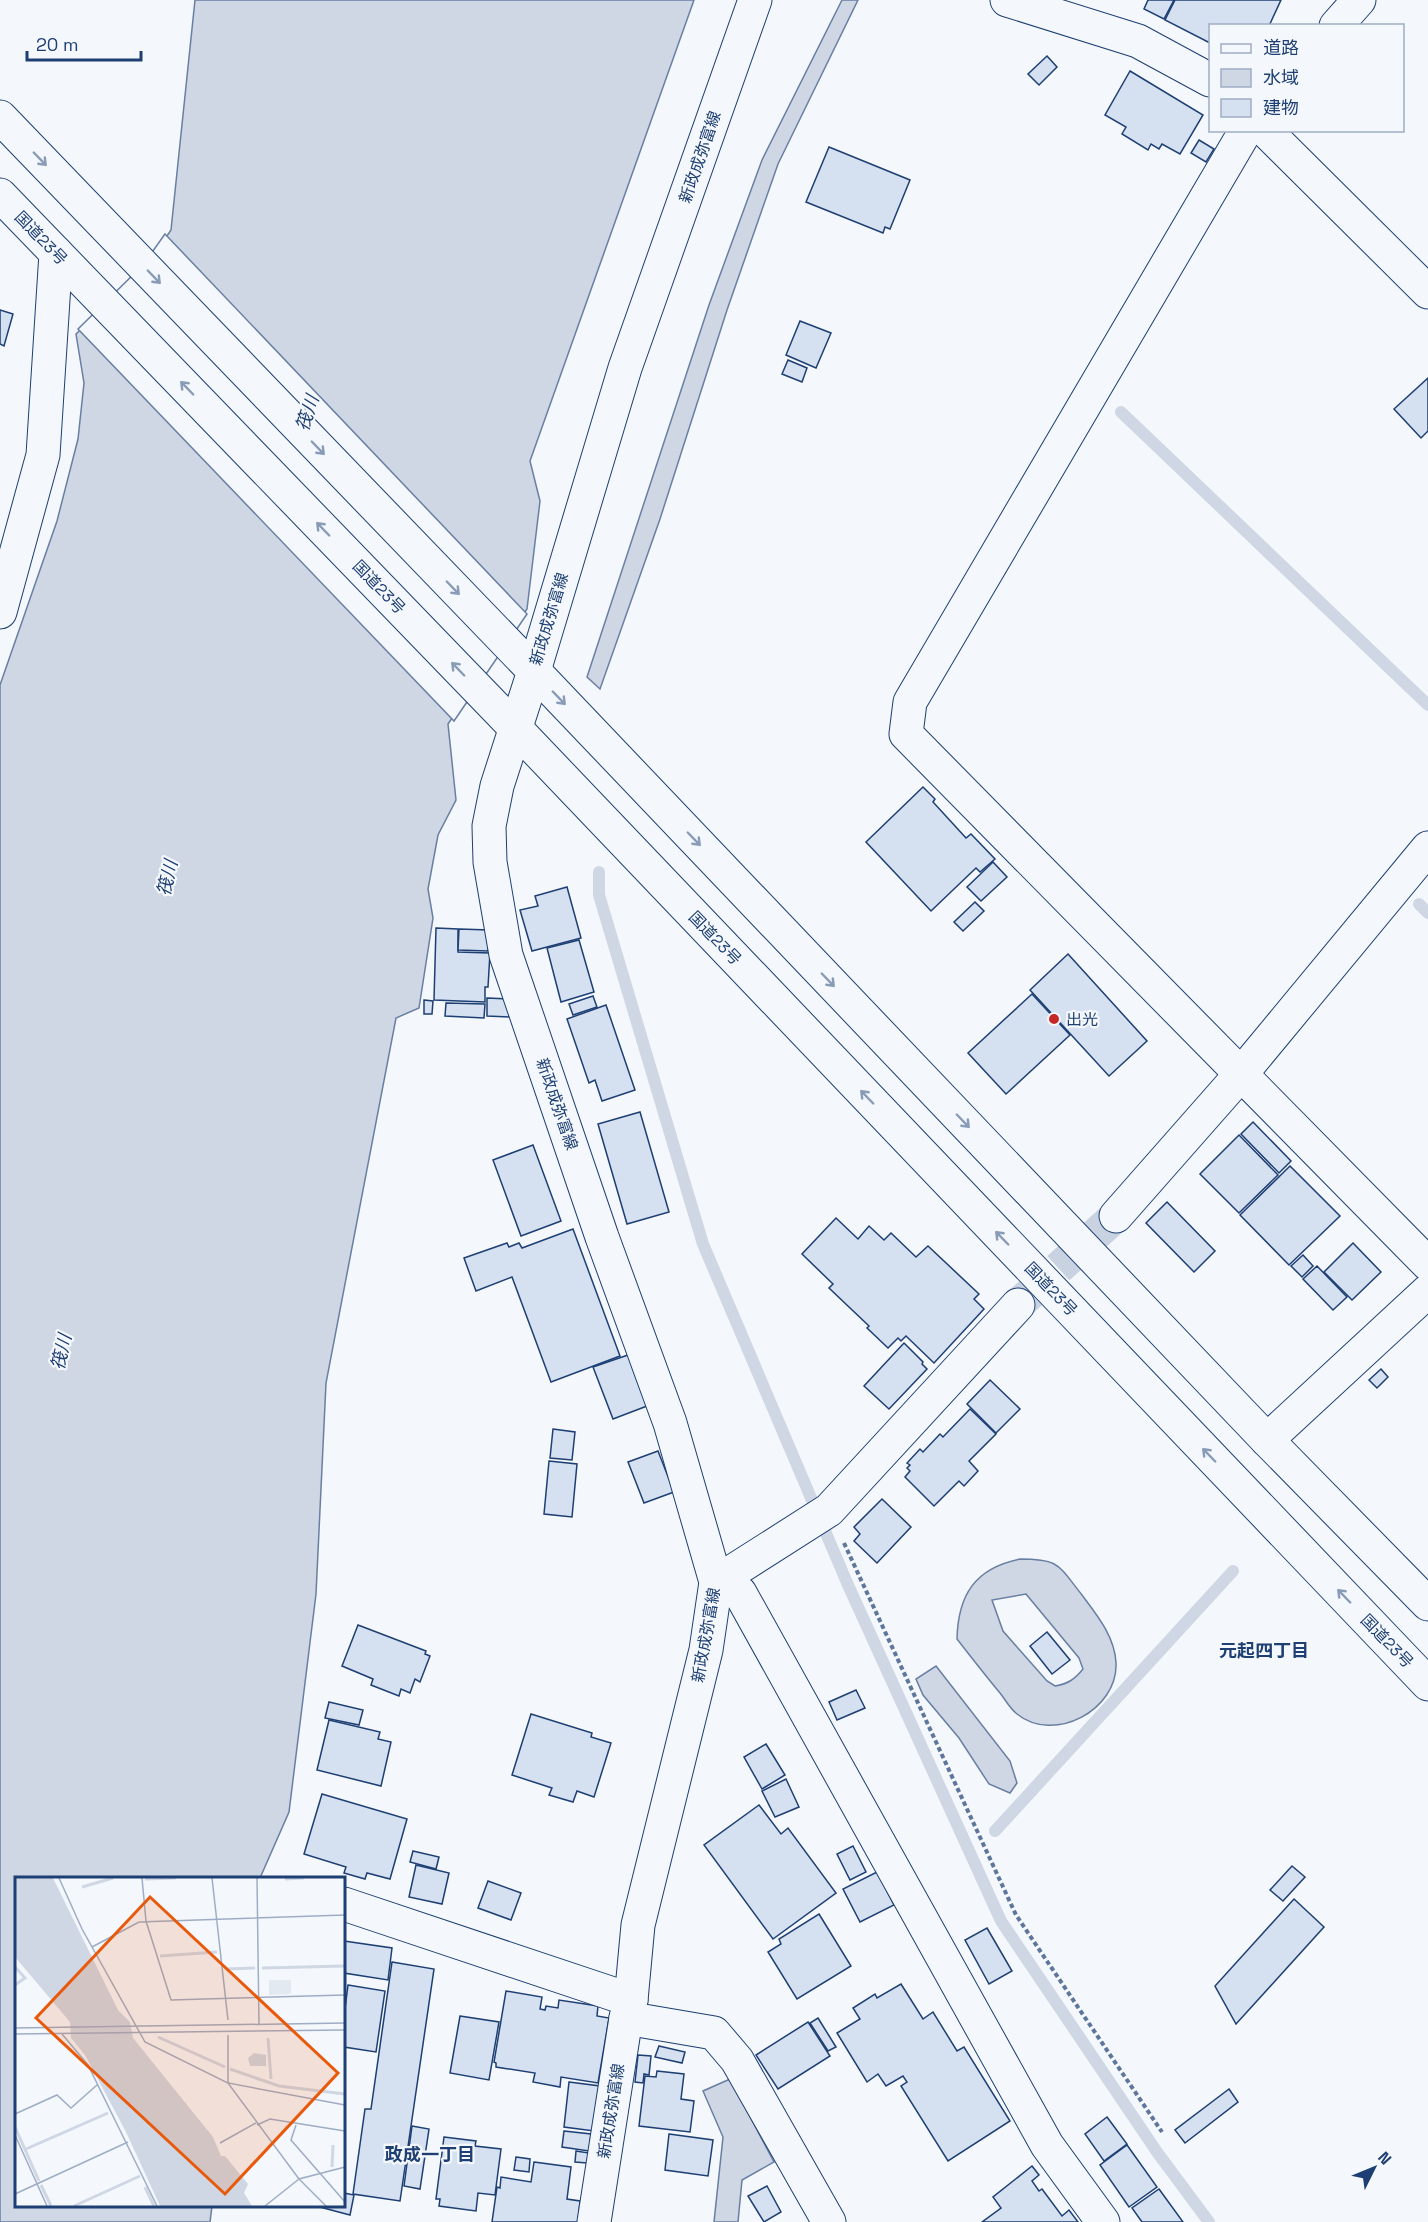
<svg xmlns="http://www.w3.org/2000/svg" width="1428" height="2222" viewBox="0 0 1428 2222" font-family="'Space Grotesk','Noto Sans JP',sans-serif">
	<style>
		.water { fill: #cfd7e4; stroke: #687fa3; stroke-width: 1.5; fill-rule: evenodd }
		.pier { fill: #f4f7fb; stroke: #687fa3; stroke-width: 1.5 }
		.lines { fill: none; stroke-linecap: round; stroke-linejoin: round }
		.stream { stroke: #cfd7e4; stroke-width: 12 }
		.building { fill: #d5e0f0; stroke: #1d3f73; stroke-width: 1.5 }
		.street-tunnel { stroke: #c9d2e0; stroke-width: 33; stroke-dasharray: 33 16; stroke-linecap: butt }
		.street-casing { stroke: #1d3f73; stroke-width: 35 }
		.secondary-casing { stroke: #1d3f73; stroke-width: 35 }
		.highway-casing { stroke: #1d3f73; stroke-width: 35 }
		.path { stroke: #5e769c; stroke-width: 4; stroke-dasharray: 4.5 3; stroke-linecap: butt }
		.street { stroke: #f4f7fb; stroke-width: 33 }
		.secondary { stroke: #f4f7fb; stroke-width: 33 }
		.highway { stroke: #f4f7fb; stroke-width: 33 }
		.oneway { stroke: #889bb7 }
		.poi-dot { fill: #c62828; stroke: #f4f7fb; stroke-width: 2 }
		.labels { text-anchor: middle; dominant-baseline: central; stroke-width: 4.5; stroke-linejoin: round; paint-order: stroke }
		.street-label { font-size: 16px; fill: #1d3f73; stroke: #f4f7fb }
		.poi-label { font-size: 16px; fill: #1d3f73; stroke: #f4f7fb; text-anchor: start }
		.water-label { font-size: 18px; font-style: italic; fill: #1d3f73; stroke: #f4f7fb }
		.neighbourhood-label { font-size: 18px; font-weight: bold; fill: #1d3f73; stroke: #f4f7fb }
		.inset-river { fill: none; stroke: #cfd7e4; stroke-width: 3 }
		.inset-road { fill: none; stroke: #9eadc5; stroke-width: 1.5 }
		.view { fill: #e8590c; fill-opacity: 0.15; stroke: #e8590c; stroke-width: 3 }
		.inset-edge { fill: none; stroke: #1d3f73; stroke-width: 3 }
	</style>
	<rect width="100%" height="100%" fill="#f4f7fb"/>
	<!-- water -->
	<g class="water">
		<polygon points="195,0 694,0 530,461 540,501 527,609 448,724 456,800 438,835 428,889 433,918 419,1008 396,1018 326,1383 316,1594 289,1812 260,1878 16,1878 16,2206 212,2206 210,2222 0,2222 0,685 57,521 78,439 84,383 76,334 146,267 171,230"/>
		<polygon points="842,0 858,0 778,164 727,310 660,519 600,689 587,677 709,305 762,160"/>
		<path d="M1020 1559C1060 1559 1058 1565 1082 1595 1097 1615 1115 1637 1116 1663 1118 1710 1054 1744 1017 1714 1010 1709 1005 1699 1000 1693 985 1675 971 1657 957 1639 958 1595 975 1568 1020 1559ZM1026 1594 1079 1658 1083 1669C1075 1679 1068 1684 1055 1686L1047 1681 1003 1631 992 1600Z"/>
		<polygon points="936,1666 1010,1761 1017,1783 1010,1793 989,1784 959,1738 923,1695 916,1679"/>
		<polygon points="730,2079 774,2162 742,2180 738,2222 714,2222 723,2137 703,2091"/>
	</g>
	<!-- pier -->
	<polygon class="pier" points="165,234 527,614 454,721 78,329 143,265"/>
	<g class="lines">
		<!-- stream -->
		<g class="stream">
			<polyline points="1121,412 1428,705"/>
			<polyline points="599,872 599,895 703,1244 848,1585 1001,1921 1157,2152 1209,2222"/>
			<polyline points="1419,904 1428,913"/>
			<polyline points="995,1831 1233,1571"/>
		</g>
	</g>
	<!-- building -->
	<g class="building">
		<polygon points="1148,0 1174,0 1164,19 1144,9"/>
		<polygon points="1175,0 1281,0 1269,26 1210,26 1210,43 1165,20"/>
		<polygon points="1047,56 1057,67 1039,85 1028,74"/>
		<polygon points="1130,71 1203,115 1180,154 1162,144 1159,149 1151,144 1148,150 1122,134 1126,127 1105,115"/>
		<polygon points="1199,140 1214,149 1206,162 1191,153"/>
		<polygon points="829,147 910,180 890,229 885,227 883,233 806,202"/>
		<polygon points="0,310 13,314 4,346 0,344"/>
		<polygon points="800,321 831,333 816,368 786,355"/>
		<polygon points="788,360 807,368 802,382 782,374"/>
		<polygon points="1428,378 1428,431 1421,438 1394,409"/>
		<polygon points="923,787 935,799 933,802 966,838 971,834 995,859 980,872 976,868 931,911 866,842"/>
		<polygon points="993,862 1007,877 981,901 967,887"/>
		<polygon points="567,887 581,938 532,951 520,910 538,906 535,896"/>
		<polygon points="975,902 984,911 963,931 954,922"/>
		<polygon points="436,928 458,929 458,952 490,953 488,987 485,987 485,1002 434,1000"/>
		<polygon points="459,929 489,930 488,951 458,950"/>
		<polygon points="579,940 594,992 561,1002 547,948"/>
		<polygon points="1068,954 1147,1041 1109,1076 1030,990"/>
		<polygon points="1032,994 1070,1035 1006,1094 968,1053"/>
		<polygon points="593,996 597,1007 573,1015 569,1004"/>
		<polygon points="487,998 509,999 509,1017 487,1016"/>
		<polygon points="424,1000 433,1001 432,1014 424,1014"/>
		<polygon points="446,1003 485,1004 484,1018 445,1016"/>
		<polygon points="606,1005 635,1090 602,1101 595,1080 589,1083 567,1019"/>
		<polygon points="640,1112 669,1212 627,1224 598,1124"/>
		<polygon points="1253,1122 1291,1161 1279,1173 1241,1134"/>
		<polygon points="1239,1135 1278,1175 1239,1213 1200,1174"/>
		<polygon points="533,1145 561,1221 521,1236 493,1160"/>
		<polygon points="1290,1166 1340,1216 1289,1265 1240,1215"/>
		<polygon points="1167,1202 1215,1251 1194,1272 1146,1223"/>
		<polygon points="836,1218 858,1239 869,1226 884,1240 891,1233 916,1257 928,1246 979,1294 974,1299 984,1309 934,1363 906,1336 901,1341 898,1338 888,1348 867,1328 869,1326 829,1288 833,1284 802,1254"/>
		<polygon points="573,1229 620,1356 551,1382 512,1277 476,1291 464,1258 507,1243 509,1247 519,1243 522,1248"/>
		<polygon points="1353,1243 1381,1272 1352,1300 1324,1272"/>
		<polygon points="1303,1255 1313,1266 1302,1277 1291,1266"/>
		<polygon points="1317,1266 1347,1297 1333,1310 1303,1279"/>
		<polygon points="904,1343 923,1362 922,1364 927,1369 889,1409 864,1386"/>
		<polygon points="628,1355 647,1406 613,1419 593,1367"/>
		<polygon points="1381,1369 1388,1377 1377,1388 1369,1380"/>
		<polygon points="990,1380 1020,1409 996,1433 967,1404"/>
		<polygon points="970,1409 996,1434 969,1461 978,1471 964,1486 959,1481 934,1506 905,1477 910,1471 907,1468 910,1465 907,1463 920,1449 923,1452 940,1434 943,1437"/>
		<polygon points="553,1429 575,1432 572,1460 550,1458"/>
		<polygon points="658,1451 674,1492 644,1503 628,1462"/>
		<polygon points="549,1461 577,1464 572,1517 544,1514"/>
		<polygon points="882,1499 911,1527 877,1563 854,1541 860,1534 854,1527"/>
		<polygon points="358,1625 426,1651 425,1654 430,1656 420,1682 415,1679 410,1693 401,1689 399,1696 371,1685 373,1679 342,1666"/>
		<polygon points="1047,1632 1070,1660 1052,1674 1030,1646"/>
		<polygon points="856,1690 865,1708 837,1720 829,1702"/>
		<polygon points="329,1702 363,1710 359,1725 325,1718"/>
		<polygon points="531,1714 592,1733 591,1737 611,1743 594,1797 577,1791 573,1802 549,1795 552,1788 512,1775"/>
		<polygon points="329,1720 380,1732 378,1739 391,1742 381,1786 317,1770"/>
		<polygon points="766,1744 785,1775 762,1789 744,1757"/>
		<polygon points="786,1779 799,1807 775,1817 762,1791"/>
		<polygon points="322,1794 407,1819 390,1879 367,1873 365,1879 344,1873 346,1867 304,1854"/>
		<polygon points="759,1805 781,1834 788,1828 836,1893 773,1939 704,1845"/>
		<polygon points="853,1846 866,1872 850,1880 837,1854"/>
		<polygon points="413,1851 439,1857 436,1869 410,1862"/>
		<polygon points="416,1865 449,1873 442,1904 409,1897"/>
		<polygon points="1292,1866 1305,1877 1283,1901 1270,1890"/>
		<polygon points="877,1872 894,1905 860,1922 843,1889"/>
		<polygon points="488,1881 521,1893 511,1920 478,1908"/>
		<polygon points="1294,1899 1324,1927 1236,2024 1215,1986"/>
		<polygon points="819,1914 851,1966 797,1999 768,1952 781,1944 779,1939"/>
		<polygon points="987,1928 1012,1971 989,1984 965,1940"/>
		<polygon points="344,1941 392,1948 388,1980 344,1973"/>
		<polygon points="392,1962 434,1969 400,2201 353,2194 365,2109 371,2109"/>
		<polygon points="901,1984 923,2019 933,2012 957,2051 964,2047 1010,2121 948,2161 901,2086 907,2082 903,2076 886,2086 878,2074 867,2082 837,2033 860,2019 853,2008 875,1994 877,1998"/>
		<polygon points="348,1985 385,1991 376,2052 344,2047 344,2017"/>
		<polygon points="506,1991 542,1997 540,2009 545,2010 546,2006 558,2008 559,2000 598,2006 597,2016 609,2018 598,2083 561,2077 560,2087 533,2082 535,2073 496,2067 496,2063 494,2062"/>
		<polygon points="460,2016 499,2022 489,2080 450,2073"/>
		<polygon points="818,2018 836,2047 828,2051 810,2023"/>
		<polygon points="808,2022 830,2056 778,2089 756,2055"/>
		<polygon points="659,2046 685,2052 682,2063 655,2057"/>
		<polygon points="638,2055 651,2056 649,2075 644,2074 643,2083 635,2082"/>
		<polygon points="657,2071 684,2074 681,2099 694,2101 690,2132 639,2126 645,2076 656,2077"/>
		<polygon points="569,2082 600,2086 594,2131 564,2127"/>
		<polygon points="1229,2089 1238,2102 1185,2143 1175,2130"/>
		<polygon points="1107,2117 1127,2144 1104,2161 1085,2134"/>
		<polygon points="412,2126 429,2129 420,2189 404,2186"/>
		<polygon points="564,2131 591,2134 589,2151 562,2147"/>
		<polygon points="669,2134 713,2140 708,2176 665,2170"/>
		<polygon points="444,2137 476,2141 475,2146 501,2149 495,2195 478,2193 476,2211 439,2206 440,2199 436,2199"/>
		<polygon points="1127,2145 1157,2187 1129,2207 1100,2165"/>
		<polygon points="576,2151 589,2153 587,2163 575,2162"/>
		<polygon points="516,2157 530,2159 529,2172 514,2170"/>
		<polygon points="534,2162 571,2167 567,2199 580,2201 578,2222 492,2222 497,2187 500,2188 501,2177 531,2182"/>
		<polygon points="1032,2166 1039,2175 1032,2181 1039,2191 1042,2189 1062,2216 1069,2210 1078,2222 982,2222 1001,2208 993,2197"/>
		<polygon points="767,2186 781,2212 764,2222 748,2196"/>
		<polygon points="1159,2189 1183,2222 1142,2222 1132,2208"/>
		<polygon points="344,2193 354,2195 350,2215 316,2206 344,2206"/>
	</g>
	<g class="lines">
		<!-- street-tunnel -->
		<polyline class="street-tunnel" points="1022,1301 1116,1216"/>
		<!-- street casing -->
		<g class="street-casing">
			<g id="street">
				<polyline points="1007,0 1138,41 1210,80"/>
				<polyline points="1336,26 1359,0"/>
				<polyline points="1246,130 910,702 906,734 1428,1264"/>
				<polyline points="1265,130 1428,292"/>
				<polyline points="0,612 43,455 56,253"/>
				<polyline points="1116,1216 1241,1074 1428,848"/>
				<polyline points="1267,1440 1428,1291"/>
				<polyline points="716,1582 740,1593 1047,2145 1103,2222"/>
				<polyline points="716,1582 829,1510 1018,1305"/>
				<polyline points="344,1904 631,2000"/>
				<polyline points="626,2018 714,2033 737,2060 829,2222"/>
			</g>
		</g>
		<!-- secondary casing -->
		<g class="secondary-casing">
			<polyline id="secondary" points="594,2222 626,2018 631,2000 638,1925 706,1650 716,1582 670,1423 602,1237 506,955 490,862 489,826 497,786 534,671 625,368 755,0"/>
		</g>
		<!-- highway casing -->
		<g class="highway-casing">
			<g id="highway">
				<polyline points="0,117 534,671 1267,1440 1428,1604"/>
				<polyline points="0,195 499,711 1428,1684"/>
			</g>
		</g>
		<!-- path -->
		<polyline class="path" points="844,1543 1016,1915 1162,2132"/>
		<!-- street -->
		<use href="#street" class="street"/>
		<!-- secondary -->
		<use href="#secondary" class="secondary"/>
		<!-- highway -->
		<use href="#highway" class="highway"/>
	</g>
	<!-- one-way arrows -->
	<defs><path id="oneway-shaft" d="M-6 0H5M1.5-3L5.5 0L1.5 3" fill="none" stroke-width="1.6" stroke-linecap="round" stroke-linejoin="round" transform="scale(1.5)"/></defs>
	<g class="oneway">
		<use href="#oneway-shaft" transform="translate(40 159) rotate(46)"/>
		<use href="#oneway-shaft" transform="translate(154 277) rotate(46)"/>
		<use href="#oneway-shaft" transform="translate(187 388) rotate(-134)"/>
		<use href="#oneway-shaft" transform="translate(318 448) rotate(46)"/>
		<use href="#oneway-shaft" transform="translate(323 529) rotate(-134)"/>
		<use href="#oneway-shaft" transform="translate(453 588) rotate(46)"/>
		<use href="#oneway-shaft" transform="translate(458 669) rotate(-134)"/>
		<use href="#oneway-shaft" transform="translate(559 698) rotate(46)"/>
		<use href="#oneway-shaft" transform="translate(694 839) rotate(46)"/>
		<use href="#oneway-shaft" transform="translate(828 980) rotate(46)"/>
		<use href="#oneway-shaft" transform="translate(867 1097) rotate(-134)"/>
		<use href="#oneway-shaft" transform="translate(963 1121) rotate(46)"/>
		<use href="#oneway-shaft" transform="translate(1002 1238) rotate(-134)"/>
		<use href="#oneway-shaft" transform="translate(1209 1455) rotate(-134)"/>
		<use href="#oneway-shaft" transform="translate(1344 1596) rotate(-134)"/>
	</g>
	<!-- markers -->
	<circle class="poi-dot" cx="1054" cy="1019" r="6"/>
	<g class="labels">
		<!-- street labels -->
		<g class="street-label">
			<text transform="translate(700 157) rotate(-71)">新政成弥富線</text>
			<text transform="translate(41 238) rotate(46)">国道23号</text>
			<text transform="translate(379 587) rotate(46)">国道23号</text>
			<text transform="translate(549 619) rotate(-73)">新政成弥富線</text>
			<text transform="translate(715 938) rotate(46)">国道23号</text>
			<text transform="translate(557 1104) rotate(71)">新政成弥富線</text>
			<text transform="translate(1051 1289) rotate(46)">国道23号</text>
			<text transform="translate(706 1635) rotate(-80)">新政成弥富線</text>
			<text transform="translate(1387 1641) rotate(46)">国道23号</text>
			<text transform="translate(611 2111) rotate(-81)">新政成弥富線</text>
		</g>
		<!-- poi labels -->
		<g class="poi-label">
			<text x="1066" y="1019">出光</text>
		</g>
		<!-- water labels -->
		<g class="water-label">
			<text transform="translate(307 413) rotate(-72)">筏川</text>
			<text transform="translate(167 878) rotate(-77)">筏川</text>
			<text transform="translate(61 1352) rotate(-77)">筏川</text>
		</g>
		<!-- neighbourhood labels -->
		<g class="neighbourhood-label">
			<text x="1264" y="1650">元起四丁目</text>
			<text x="430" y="2154">政成一丁目</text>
		</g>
	</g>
	<!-- overview -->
	<g transform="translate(15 1877)">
		<rect width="330" height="330" fill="#f4f7fb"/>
		<path d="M254 103H276V117L254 118Z" fill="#e3e9f0"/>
		<path d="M0 1H38L103 133 115 145 118 161 198 260 206 279H210L233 307 229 316 237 329H145L111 255 70 178 56 161 55 145 0 80ZM239 176 251 178V189H235L233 181Z" fill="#cfd7e4"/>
		<path class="inset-river" d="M130 2 161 1M270 2 289 1M67 10 98 1M145 79 202 75M0 90 10 101 0 108M247 91 330 89M211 92 240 91M143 160 210 190M253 161 256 202M215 192 264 209 330 217M0 250 24 304M11 272 93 236M317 290 318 268M26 308 36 329M130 310 139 329M59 329 125 299"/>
		<path class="inset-road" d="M44 1 67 52 130 165 213 206 284 302M127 1 131 44 156 123 330 118M197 1 213 143M242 1 244 148M77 70 124 45 330 38M0 151 330 146M0 157 330 153M47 157 73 188 142 329M213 158V206L330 228M0 237 42 218 56 231 82 208M242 248 255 242 330 254M281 248 276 263 330 325M0 258 32 329M205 266 241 246M0 317 113 265M250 329 284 302M311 329 284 302 330 290"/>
		<path class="view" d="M135 20 323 196 210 317 21 141Z"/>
		<rect width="330" height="330" class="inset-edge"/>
	</g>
	<!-- legend -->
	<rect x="1209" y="24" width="195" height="108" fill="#f4f7fb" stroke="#9eadc5" stroke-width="1.5"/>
	<rect x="1221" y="44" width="30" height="9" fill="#f4f7fb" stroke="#9eadc5" stroke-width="1.5"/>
	<text x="1263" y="54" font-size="18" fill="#1d3f73">道路</text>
	<rect x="1221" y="69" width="30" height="18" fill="#cfd7e4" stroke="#9eadc5" stroke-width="1.5"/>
	<text x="1263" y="84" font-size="18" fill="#1d3f73">水域</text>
	<rect x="1221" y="99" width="30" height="18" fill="#d5e0f0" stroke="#9eadc5" stroke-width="1.5"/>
	<text x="1263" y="114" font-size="18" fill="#1d3f73">建物</text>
	<!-- north arrow -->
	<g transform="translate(1374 2168) rotate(47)" stroke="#f4f7fb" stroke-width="4.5" paint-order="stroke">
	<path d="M0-4.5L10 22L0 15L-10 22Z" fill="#1d3f73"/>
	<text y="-9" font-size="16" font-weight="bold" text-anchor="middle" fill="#1d3f73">N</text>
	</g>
	<!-- scale -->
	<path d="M27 51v9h114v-9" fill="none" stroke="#1d3f73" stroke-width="3"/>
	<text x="36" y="51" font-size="18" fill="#1d3f73" stroke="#f4f7fb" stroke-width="4.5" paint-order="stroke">20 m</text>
</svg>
